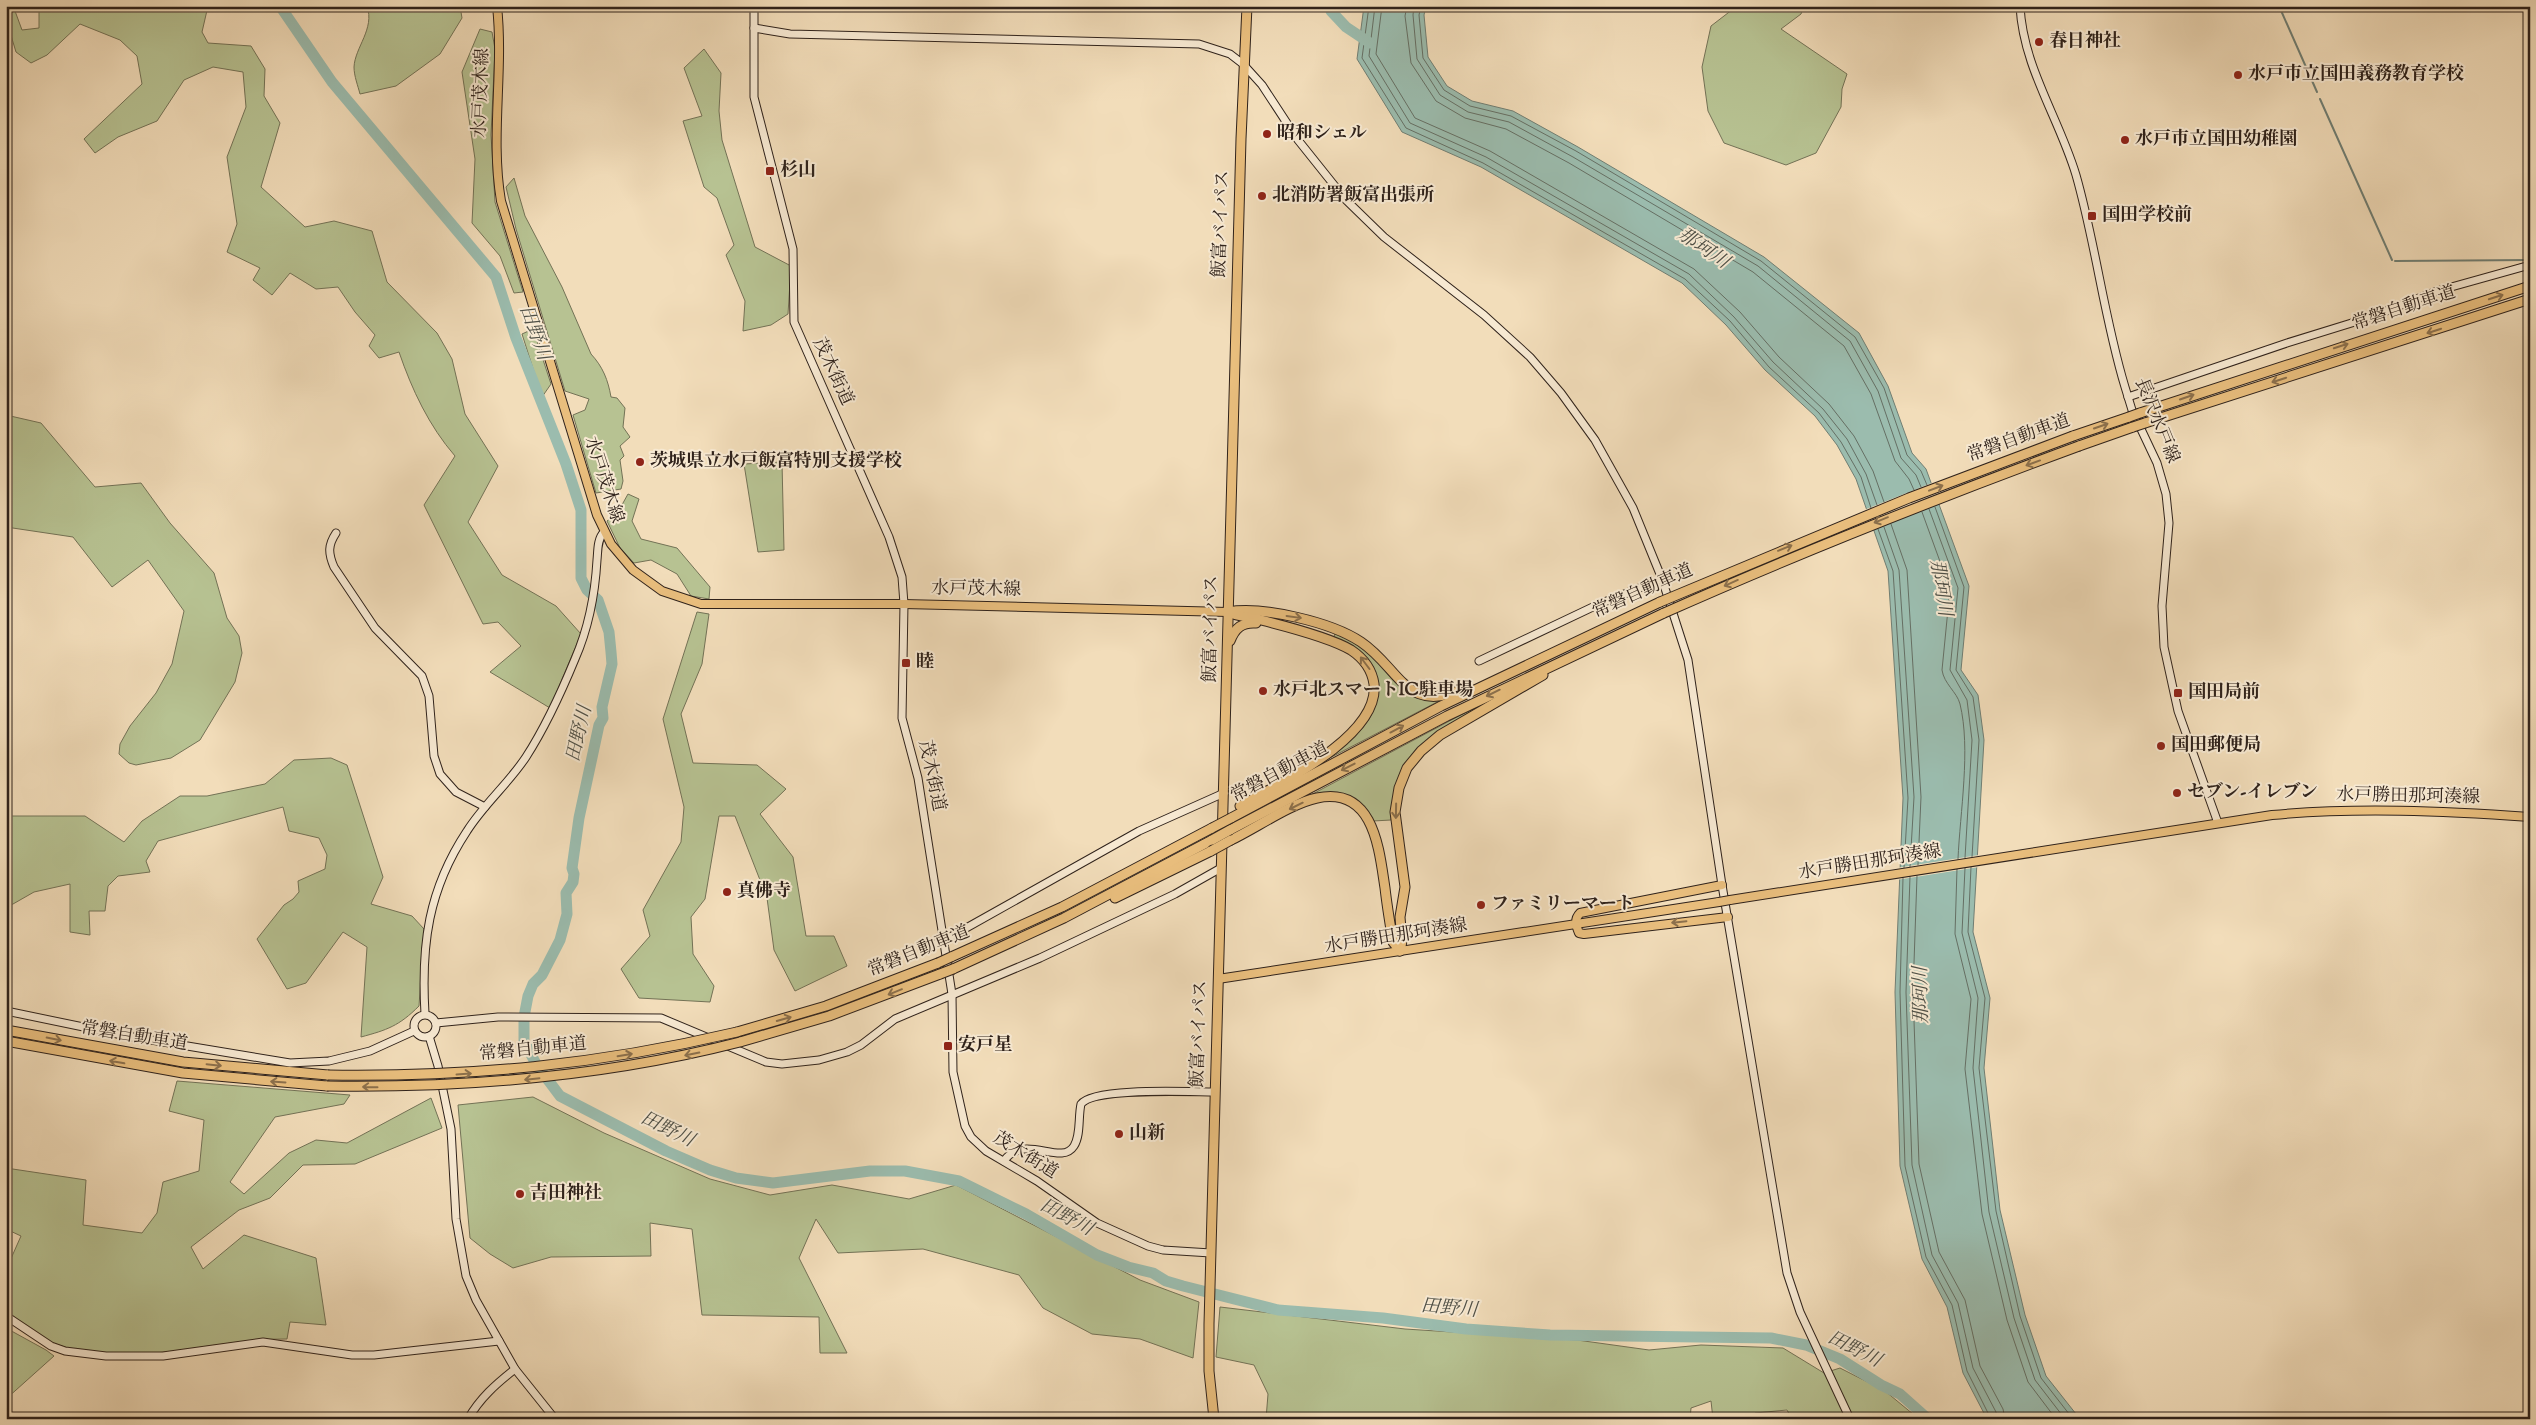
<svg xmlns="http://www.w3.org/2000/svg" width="2536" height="1425" viewBox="0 0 2536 1425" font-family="'Sorts Mill Goudy','Noto Serif JP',serif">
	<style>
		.green { fill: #b7c292; stroke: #737256 }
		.water { fill: #9bbcae; stroke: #707e73 }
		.pier { fill: #f2ddba }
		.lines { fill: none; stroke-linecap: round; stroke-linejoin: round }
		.shore { stroke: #656f64; stroke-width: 1 }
		.stream { stroke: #707e73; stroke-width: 2 }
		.river { stroke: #9bbcae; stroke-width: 11 }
		.secondary-casing { stroke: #2f221b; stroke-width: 9 }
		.primary-casing { stroke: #2f221b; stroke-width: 10 }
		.highway-casing { stroke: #2f221b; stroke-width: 11 }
		.secondary { stroke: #f7e9d2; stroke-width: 7 }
		.primary { stroke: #e9be7d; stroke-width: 8 }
		.highway { stroke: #e9be7d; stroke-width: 9 }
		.primary-bridge-casing { stroke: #2f221b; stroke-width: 10; stroke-linecap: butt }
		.highway-bridge-casing { stroke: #2f221b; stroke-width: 11; stroke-linecap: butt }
		.primary-bridge { stroke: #e9be7d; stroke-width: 8 }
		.highway-bridge { stroke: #e9be7d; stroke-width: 9 }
		.oneway { stroke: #8c704c }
		.poi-dot { fill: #8f2418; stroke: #f7e9d2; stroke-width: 2 }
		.labels { text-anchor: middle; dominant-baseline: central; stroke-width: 4; stroke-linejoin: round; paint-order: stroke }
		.poi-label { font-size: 18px; font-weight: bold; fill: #2f221b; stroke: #f7e9d2; text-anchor: start }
		.street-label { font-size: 18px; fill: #2f221b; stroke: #f7e9d2 }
		.water-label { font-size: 19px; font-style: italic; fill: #4f5047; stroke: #f7e9d2 }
	</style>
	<rect width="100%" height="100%" fill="#f2ddba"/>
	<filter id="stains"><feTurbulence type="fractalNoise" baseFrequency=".004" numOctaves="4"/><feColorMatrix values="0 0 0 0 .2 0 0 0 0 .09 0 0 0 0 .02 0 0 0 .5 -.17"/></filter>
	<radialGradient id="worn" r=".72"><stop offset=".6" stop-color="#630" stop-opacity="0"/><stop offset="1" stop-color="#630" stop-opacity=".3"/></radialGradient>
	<!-- green -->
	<g class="green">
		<path d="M6 6 15 11 22 30 39 28V6H208L202 32 208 43 251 46 265 69 264 96 280 123 261 187 305 227 334 221 372 231 387 282 437 333 452 359 465 414 498 466 468 522 502 575 556 606 581 634 550 708 490 672 521 646 498 622 483 624 424 505 455 456C429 426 412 390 399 352L379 358 369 346 375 335 355 312 338 287 316 289 290 273 272 295 253 280 260 268 227 252 237 224 227 157 246 107 243 72 213 67 184 80 157 121 118 137 95 153 84 139 142 84 137 56 120 40 80 24 47 55 31 63 16 52 6 19Z"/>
		<path d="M367 6H460L462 18 440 54 396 86 360 94C358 86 354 76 354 67 355 47 375 29 367 6Z"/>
		<polygon points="1737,6 1804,6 1801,14 1781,29 1847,74 1842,89 1841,107 1816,153 1786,165 1724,143 1708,111 1702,67 1711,26"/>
		<polygon points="480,29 492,32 495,49 491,135 495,202 523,292 514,293 500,256 472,223 475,159 462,72"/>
		<polygon points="704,49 721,73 719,111 722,140 755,247 791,266 788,314 771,325 743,331 745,301 726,255 734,245 717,198 704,187 683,121 702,116 684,68"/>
		<path d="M514 178 525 216 562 287 591 354C603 367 608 380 611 397L617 398 625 408 623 427 630 437 620 446 624 456 620 460 623 481 621 489 596 493 573 415 585 410 589 399 565 391 516 229 506 187Z"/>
		<polygon points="533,329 551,384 542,397 522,334"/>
		<polygon points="6,415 41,423 95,487 141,483 170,523 214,573 227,618 239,636 242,653 235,682 200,740 171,758 136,765 129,763 119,754 120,744 130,726 156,693 172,664 184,611 148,560 112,587 73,537 6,527"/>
		<polygon points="782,462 784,550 758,552 744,464"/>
		<polygon points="628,494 639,499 632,521 641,539 677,548 710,587 709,599 691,596 677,574 651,560 634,563 620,548 607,521 618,512"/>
		<polygon points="697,612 709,614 702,664 681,714 693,763 757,765 786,789 760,814 793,857 806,936 834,936 847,966 795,991 774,950 767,898 735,816 719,816 705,899 691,917 693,954 714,986 710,1002 639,998 621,969 650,936 643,910 681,842 684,807 663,719"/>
		<path d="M1335 633C1343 636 1353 639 1360 644 1392 665 1392 700 1439 701L1320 763C1346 744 1377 726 1377 690 1377 683 1377 673 1372 667 1365 659 1343 648 1333 641Z"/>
		<polygon points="1487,701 1489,703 1420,748 1392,808 1391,820 1373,821 1358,803 1307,797"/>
		<path d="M331 758 347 765 383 877 371 904 412 916 424 929 419 1006C399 1026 387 1030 361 1037L367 947 343 932 306 983 287 989 257 939 284 905 293 899 299 892 298 881 325 869 327 855 319 838 289 831 283 807 158 841 146 861 150 872 118 876 108 886 105 911H89L90 935 70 932V884L34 892 6 908V816H85L124 842 142 821 180 796H207L265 784 294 760Z"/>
		<path d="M177 1081 350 1095 344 1104 275 1117 230 1182 244 1194 289 1153 316 1140 347 1143 431 1098 442 1128 355 1164 303 1165 270 1198 239 1210 191 1247 203 1269 244 1235 316 1258 326 1325 290 1322 287 1339C211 1338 128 1372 53 1343 36 1336 20 1322 6 1310V1263H9L21 1236 6 1229V1168L86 1180 83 1225 142 1233 157 1213 163 1182 199 1171 204 1120 169 1111Z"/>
		<polygon points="533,1097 604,1133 710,1179 770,1195 832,1185 909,1199 956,1185 1140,1280 1199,1302 1193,1358 1140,1339 1092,1334 1043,1308 1019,1275 923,1249 838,1253 816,1219 799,1258 847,1353 820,1353 819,1317 702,1315 692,1229 650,1223 651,1256 551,1257 513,1268 490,1254 470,1238 458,1105"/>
		<polygon points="1220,1307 1405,1329 1577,1340 1649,1350 1701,1345 1783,1348 1824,1373 1840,1368 1885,1391 1919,1419 1792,1419 1787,1410 1755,1413 1755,1419 1713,1419 1711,1401 1691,1408 1690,1419 1266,1419 1268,1394 1254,1365 1216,1357"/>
		<polygon points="6,1328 46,1350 54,1356 6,1399"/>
	</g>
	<!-- water -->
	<polygon class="water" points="1364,6 1426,6 1424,15 1428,57 1447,86 1472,101 1513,111 1578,147 1764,257 1859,333 1888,386 1912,453 1926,469 1969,586 1961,670 1978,695 1984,740 1973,932 1990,998 1984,1068 2000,1210 2025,1315 2046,1376 2080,1419 1987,1419 1963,1373 1947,1307 1922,1259 1900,1166 1895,992 1903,798 1888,571 1856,479 1837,445 1815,416 1765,370 1726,325 1682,283 1481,167 1402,132 1357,59"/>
	<!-- pier -->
	<g class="pier">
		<polygon points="1934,482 1941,502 1871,530 1864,510"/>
		<polygon points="1979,855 1979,867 1896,880 1896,868"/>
	</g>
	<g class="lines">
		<!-- shore -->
		<g class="shore">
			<polyline points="1369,6 1362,58 1406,128 1483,163 1685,279 1730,321 1769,367 1819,413 1841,442 1861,477 1871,508"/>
			<polyline points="1375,6 1369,56 1410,123 1486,157 1689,274 1734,317 1773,362 1823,409 1847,439 1866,474 1877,505"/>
			<polyline points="1382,6 1376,54 1415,118 1490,151 1694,269 1740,312 1779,357 1829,404 1854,436 1873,471 1884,502"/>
			<polyline points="1407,6 1405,16 1411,63 1436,101 1465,118 1506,129 1569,163 1753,272 1844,346 1871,394 1895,461 1909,479 1914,490"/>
			<polyline points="1414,6 1413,15 1417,59 1440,95 1468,112 1509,122 1573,157 1758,266 1850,341 1878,391 1901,458 1916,475 1921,487"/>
			<polyline points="1421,6 1419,15 1423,58 1444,90 1470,106 1511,116 1576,151 1761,261 1855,337 1884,388 1907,455 1921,471 1927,485"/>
			<polyline points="1935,507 1964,587 1956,670 1973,697 1979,740 1972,857"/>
			<polyline points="1929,509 1958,588 1950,670 1967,700 1972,740 1965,858"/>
			<path d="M1922 512 1950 589 1942 670C1944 684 1957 692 1960 704 1971 749 1960 812 1958 859"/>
			<polyline points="1891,524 1907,570 1921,797 1918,865"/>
			<polyline points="1884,527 1899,570 1914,797 1910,867"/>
			<polyline points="1878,529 1893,571 1908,798 1904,868"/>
			<polyline points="1971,867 1968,932 1985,998 1979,1068 1996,1211 2020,1316 2041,1378 2073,1419"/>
			<polyline points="1965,868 1962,933 1978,998 1973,1068 1989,1212 2014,1318 2035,1380 2065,1419"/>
			<polyline points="1957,869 1955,934 1971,999 1965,1069 1982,1214 2007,1320 2028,1382 2056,1419"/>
			<polyline points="1917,876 1913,992 1919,1164 1939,1252 1965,1300 1980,1366 2003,1409 2005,1419"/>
			<polyline points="1910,877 1906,992 1912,1165 1932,1255 1958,1303 1973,1368 1996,1412 1997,1419"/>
			<polyline points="1903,878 1900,992 1905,1166 1926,1257 1952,1305 1967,1371 1991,1419"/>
		</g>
		<!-- stream -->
		<g class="stream">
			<polyline points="2279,6 2317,92"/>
			<polyline points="2320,99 2392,260"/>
			<polyline points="2395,261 2530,260"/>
		</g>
		<!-- river -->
		<g class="river">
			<polyline points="280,6 332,82 496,277 516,338 566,464 581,510 581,578 587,590 598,600 609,632 611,652 612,664 602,707 603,718 599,725 579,818 572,868 574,874 573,882 566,893 567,914 560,940 542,975 533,984 528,996 524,1017 524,1041 536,1064 560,1096 666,1151 710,1170 736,1178 773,1183 870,1171 905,1171 959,1181 1026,1214 1097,1255 1128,1267 1153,1273 1166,1281 1183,1286 1278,1310 1383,1318 1466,1329 1550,1335 1771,1338 1806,1345 1840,1359 1881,1385 1900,1394 1928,1419"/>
			<polyline points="1330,6 1331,11 1346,27 1370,43"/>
		</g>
		<!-- secondary casing -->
		<g class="secondary-casing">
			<g id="secondary">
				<polyline points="754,6 754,97 793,249 794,322 889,537 902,577 904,604 902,718 918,778 952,994 953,1072 965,1126 971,1137 986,1151 1037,1181 1097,1223 1148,1246 1163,1250 1211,1253"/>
				<path d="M2020 6C2023 67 2059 118 2076 175 2096 245 2104 318 2125 387L2132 410 2157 463 2166 494 2169 523 2162 606 2164 647 2178 711 2218 823"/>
				<polyline points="754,28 790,34 1199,44 1230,54 1243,64 1262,85 1298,140 1346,200 1384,237 1484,315 1530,357 1561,393 1595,440 1633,508 1662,579 1688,660 1722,885 1787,1273 1800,1312 1850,1419"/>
				<polyline points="2128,397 2287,343 2371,317 2437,291 2530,265"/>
				<path d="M336 533C328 545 328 553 334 567L375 628 422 676 429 696 434 756 440 774 456 792 485 807"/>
				<polyline points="1479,661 1597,605 1662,579"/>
				<polyline points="926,947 943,941 1139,831 1224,793"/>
				<polyline points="6,1011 127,1036 290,1063 329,1061 370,1051 414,1031"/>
				<path d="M425 1014C421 945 428 890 467 831 484 804 509 783 526 757 546 726 561 693 575 659 589 627 595 595 597 560 598 551 597 539 604 532"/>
				<circle cx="425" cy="1026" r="11"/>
				<polyline points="436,1023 498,1017 661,1018 766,1062 782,1064 819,1060 847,1052 861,1045 895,1019 1040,958 1175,894 1221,868"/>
				<polyline points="429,1036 438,1066 451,1129 456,1219 466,1276 476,1300 515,1369 555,1419"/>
				<path d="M1004 1161C1024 1132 1061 1167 1074 1146 1081 1135 1078 1117 1081 1104 1093 1087 1190 1092 1214 1092"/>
				<polyline points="6,1316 51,1346 65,1351 106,1356 163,1356 263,1342 352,1355 374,1355 499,1341"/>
				<path d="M468 1419C480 1398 496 1384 515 1369"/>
			</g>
		</g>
		<!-- primary casing -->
		<g class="primary-casing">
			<g id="primary">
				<path d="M497 6C504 71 490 136 501 201L597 515 611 544 633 570 662 591 701 604H904L1228 612"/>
				<path d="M1722 885 1580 913C1574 919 1576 926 1579 933L1584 934 1728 917"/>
				<path d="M1730 900 2272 815C2358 807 2443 811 2530 817"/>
				<polyline points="1218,979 1719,902"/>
			</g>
		</g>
		<!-- highway casing -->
		<g class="highway-casing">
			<g id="highway">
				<polyline points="2140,413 2530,286"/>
				<polyline points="2145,423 2530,299"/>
				<polyline points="2073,436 2129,417"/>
				<polyline points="2079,446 2133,427"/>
				<path d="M1228 612C1263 606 1331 622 1361 642 1400 668 1406 716 1465 688"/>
				<path d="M1228 612C1239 617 1250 617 1261 620 1285 626 1331 638 1351 650 1363 658 1372 670 1374 684 1380 736 1279 784 1240 806"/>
				<path d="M1230 641C1235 628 1242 622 1256 623"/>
				<polyline points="1231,818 1441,706 1660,602"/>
				<polyline points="1230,830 1447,716 1664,613"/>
				<path d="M1231 840C1256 828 1292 803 1317 798 1374 786 1379 849 1385 888 1387 906 1390 924 1393 942L1400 951"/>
				<polyline points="1115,898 1211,851"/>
				<polyline points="1400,951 1402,941 1400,917 1405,887 1395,812 1399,788 1407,768 1421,751 1440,735 1543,675"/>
				<polyline points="951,957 1062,907 1212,828"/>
				<polyline points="953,969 1064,918 1212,840"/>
				<polyline points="6,1030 183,1062 328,1075"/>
				<polyline points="737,1032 826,1006 938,963"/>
				<polyline points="6,1041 183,1073 327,1086"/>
				<polyline points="740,1042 829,1016 940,974"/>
				<polyline points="1214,1419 1209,1371 1209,1324 1241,139 1247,6"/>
			</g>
		</g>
		<!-- secondary -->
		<use href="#secondary" class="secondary"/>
		<!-- primary -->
		<use href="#primary" class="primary"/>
		<!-- highway -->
		<use href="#highway" class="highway"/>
		<!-- primary-bridge casing -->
		<g class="primary-bridge-casing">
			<polyline id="primary-bridge" points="1719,902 1730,900"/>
		</g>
		<!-- highway-bridge casing -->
		<g class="highway-bridge-casing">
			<g id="highway-bridge">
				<polyline points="2129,417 2140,413"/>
				<polyline points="2133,427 2145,423"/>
				<polyline points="1660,602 1909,498 2073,436"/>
				<path d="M1664 613C1801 552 1938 498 2079 446"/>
				<polyline points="1212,828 1231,818"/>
				<polyline points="1212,840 1230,830"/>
				<polyline points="1211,851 1231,840"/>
				<polyline points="938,963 951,957"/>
				<polyline points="940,974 953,969"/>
				<path d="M328 1075C471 1077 597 1065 737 1032"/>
				<path d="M327 1086C466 1088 604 1077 740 1042"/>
			</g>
		</g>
		<!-- primary-bridge -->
		<use href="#primary-bridge" class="primary-bridge"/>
		<!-- highway-bridge -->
		<use href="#highway-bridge" class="highway-bridge"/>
	</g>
	<!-- one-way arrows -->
	<defs><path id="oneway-shaft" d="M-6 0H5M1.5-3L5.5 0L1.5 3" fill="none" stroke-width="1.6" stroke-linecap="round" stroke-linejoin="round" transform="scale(1.25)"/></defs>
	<g class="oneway">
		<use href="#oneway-shaft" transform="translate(2496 297) rotate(-18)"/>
		<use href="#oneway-shaft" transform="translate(2434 331) rotate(162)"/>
		<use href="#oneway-shaft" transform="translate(2341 346) rotate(-18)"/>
		<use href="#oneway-shaft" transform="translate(2279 380) rotate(162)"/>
		<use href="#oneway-shaft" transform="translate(2187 397) rotate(-19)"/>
		<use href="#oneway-shaft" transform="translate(2101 426) rotate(-19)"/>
		<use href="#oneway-shaft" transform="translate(2033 463) rotate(160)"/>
		<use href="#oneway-shaft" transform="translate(1936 488) rotate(-21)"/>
		<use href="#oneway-shaft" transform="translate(1881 520) rotate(158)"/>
		<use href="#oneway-shaft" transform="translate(1785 548) rotate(-22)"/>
		<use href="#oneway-shaft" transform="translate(1731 583) rotate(156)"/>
		<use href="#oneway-shaft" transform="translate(1294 617) rotate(8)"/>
		<use href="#oneway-shaft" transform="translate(1365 663) rotate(-127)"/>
		<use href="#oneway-shaft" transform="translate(1493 693) rotate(154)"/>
		<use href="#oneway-shaft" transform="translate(1397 729) rotate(-28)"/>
		<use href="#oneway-shaft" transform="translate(1348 767) rotate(153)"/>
		<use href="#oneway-shaft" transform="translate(1296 806) rotate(154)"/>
		<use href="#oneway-shaft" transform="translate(1396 811) rotate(91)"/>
		<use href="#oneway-shaft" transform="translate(1679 922) rotate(174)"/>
		<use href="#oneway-shaft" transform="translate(895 992) rotate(158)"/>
		<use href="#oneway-shaft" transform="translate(784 1019) rotate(-16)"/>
		<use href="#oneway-shaft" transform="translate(54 1039) rotate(11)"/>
		<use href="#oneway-shaft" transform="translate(692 1054) rotate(169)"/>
		<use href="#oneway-shaft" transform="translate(625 1055) rotate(-9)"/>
		<use href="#oneway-shaft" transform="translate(117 1062) rotate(-170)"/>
		<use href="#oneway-shaft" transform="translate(214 1065) rotate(6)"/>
		<use href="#oneway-shaft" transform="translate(464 1074) rotate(-4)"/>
		<use href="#oneway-shaft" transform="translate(532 1079) rotate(174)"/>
		<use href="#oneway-shaft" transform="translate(278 1082) rotate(-176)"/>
		<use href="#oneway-shaft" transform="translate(370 1087) rotate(-179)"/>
	</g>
	<!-- markers -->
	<g class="poi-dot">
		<circle cx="2039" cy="42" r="5"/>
		<circle cx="2238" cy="75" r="5"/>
		<circle cx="1267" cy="134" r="5"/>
		<circle cx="2125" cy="140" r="5"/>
		<rect x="765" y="166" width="10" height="10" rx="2.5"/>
		<circle cx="1262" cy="196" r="5"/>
		<rect x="2087" y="211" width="10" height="10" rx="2.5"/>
		<circle cx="640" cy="462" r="5"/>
		<rect x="901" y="658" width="10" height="10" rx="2.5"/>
		<circle cx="1263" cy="691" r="5"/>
		<rect x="2173" y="688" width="10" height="10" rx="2.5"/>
		<circle cx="2161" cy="746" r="5"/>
		<circle cx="2177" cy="793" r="5"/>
		<circle cx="727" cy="892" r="5"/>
		<circle cx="1481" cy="905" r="5"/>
		<rect x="943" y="1041" width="10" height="10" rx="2.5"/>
		<circle cx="1119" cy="1134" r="5"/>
		<circle cx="520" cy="1194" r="5"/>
	</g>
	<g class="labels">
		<!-- poi labels -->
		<g class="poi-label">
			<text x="2049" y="42">春日神社</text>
			<text x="2248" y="75">水戸市立国田義務教育学校</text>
			<text x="1277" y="134">昭和シェル</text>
			<text x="2135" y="140">水戸市立国田幼稚園</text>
			<text x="780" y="171">杉山</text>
			<text x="1272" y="196">北消防署飯富出張所</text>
			<text x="2102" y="216">国田学校前</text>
			<text x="650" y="462">茨城県立水戸飯富特別支援学校</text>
			<text x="916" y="663">睦</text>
			<text x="1273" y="691">水戸北スマートIC駐車場</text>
			<text x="2188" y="693">国田局前</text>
			<text x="2171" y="746">国田郵便局</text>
			<text x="2187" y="793">セブン-イレブン</text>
			<text x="737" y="892">真佛寺</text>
			<text x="1491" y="905">ファミリーマート</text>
			<text x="958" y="1046">安戸星</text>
			<text x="1129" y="1134">山新</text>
			<text x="530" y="1194">吉田神社</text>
		</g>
		<!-- street labels -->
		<g class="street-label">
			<text transform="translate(482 93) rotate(-88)">水戸茂木線</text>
			<text transform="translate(1222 224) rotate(-88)">飯富バイパス</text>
			<text transform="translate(2404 309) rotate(-18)">常磐自動車道</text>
			<text transform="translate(832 372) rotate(65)">茂木街道</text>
			<text transform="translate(2156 421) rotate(68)">長沢水戸線</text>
			<text transform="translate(2019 439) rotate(-20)">常磐自動車道</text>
			<text transform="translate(603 480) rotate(72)">水戸茂木線</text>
			<text transform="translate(976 590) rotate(1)">水戸茂木線</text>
			<text transform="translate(1643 592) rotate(-24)">常磐自動車道</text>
			<text transform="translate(1212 629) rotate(-89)">飯富バイパス</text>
			<text transform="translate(1280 773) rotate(-28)">常磐自動車道</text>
			<text transform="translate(931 776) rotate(78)">茂木街道</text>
			<text transform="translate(2408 797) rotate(1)">水戸勝田那珂湊線</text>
			<text transform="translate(1870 863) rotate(-9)">水戸勝田那珂湊線</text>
			<text transform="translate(1396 937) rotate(-9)">水戸勝田那珂湊線</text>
			<text transform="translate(919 952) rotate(-22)">常磐自動車道</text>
			<text transform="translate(1200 1034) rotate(-88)">飯富バイパス</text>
			<text transform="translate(134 1037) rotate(9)">常磐自動車道</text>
			<text transform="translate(533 1050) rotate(-6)">常磐自動車道</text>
			<text transform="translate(1025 1156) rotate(32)">茂木街道</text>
		</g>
		<!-- water labels -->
		<g class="water-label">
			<text transform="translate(1703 249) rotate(34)">那珂川</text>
			<text transform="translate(534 333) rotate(70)">田野川</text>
			<text transform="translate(1940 588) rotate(81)">那珂川</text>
			<text transform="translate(580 734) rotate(-77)">田野川</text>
			<text transform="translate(1922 995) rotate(-91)">那珂川</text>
			<text transform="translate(667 1130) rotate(26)">田野川</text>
			<text transform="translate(1066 1218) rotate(28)">田野川</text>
			<text transform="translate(1449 1309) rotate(5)">田野川</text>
			<text transform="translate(1854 1350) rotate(27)">田野川</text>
		</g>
	</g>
	<!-- margin -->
	<rect width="2536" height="1425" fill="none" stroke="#f2ddba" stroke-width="25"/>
	<rect x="8" y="8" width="2521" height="1410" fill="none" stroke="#2f221b" stroke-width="2.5"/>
	<rect x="12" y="12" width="2511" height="1400" fill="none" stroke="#2f221b"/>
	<rect width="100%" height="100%" filter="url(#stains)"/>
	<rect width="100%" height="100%" fill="url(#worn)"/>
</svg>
